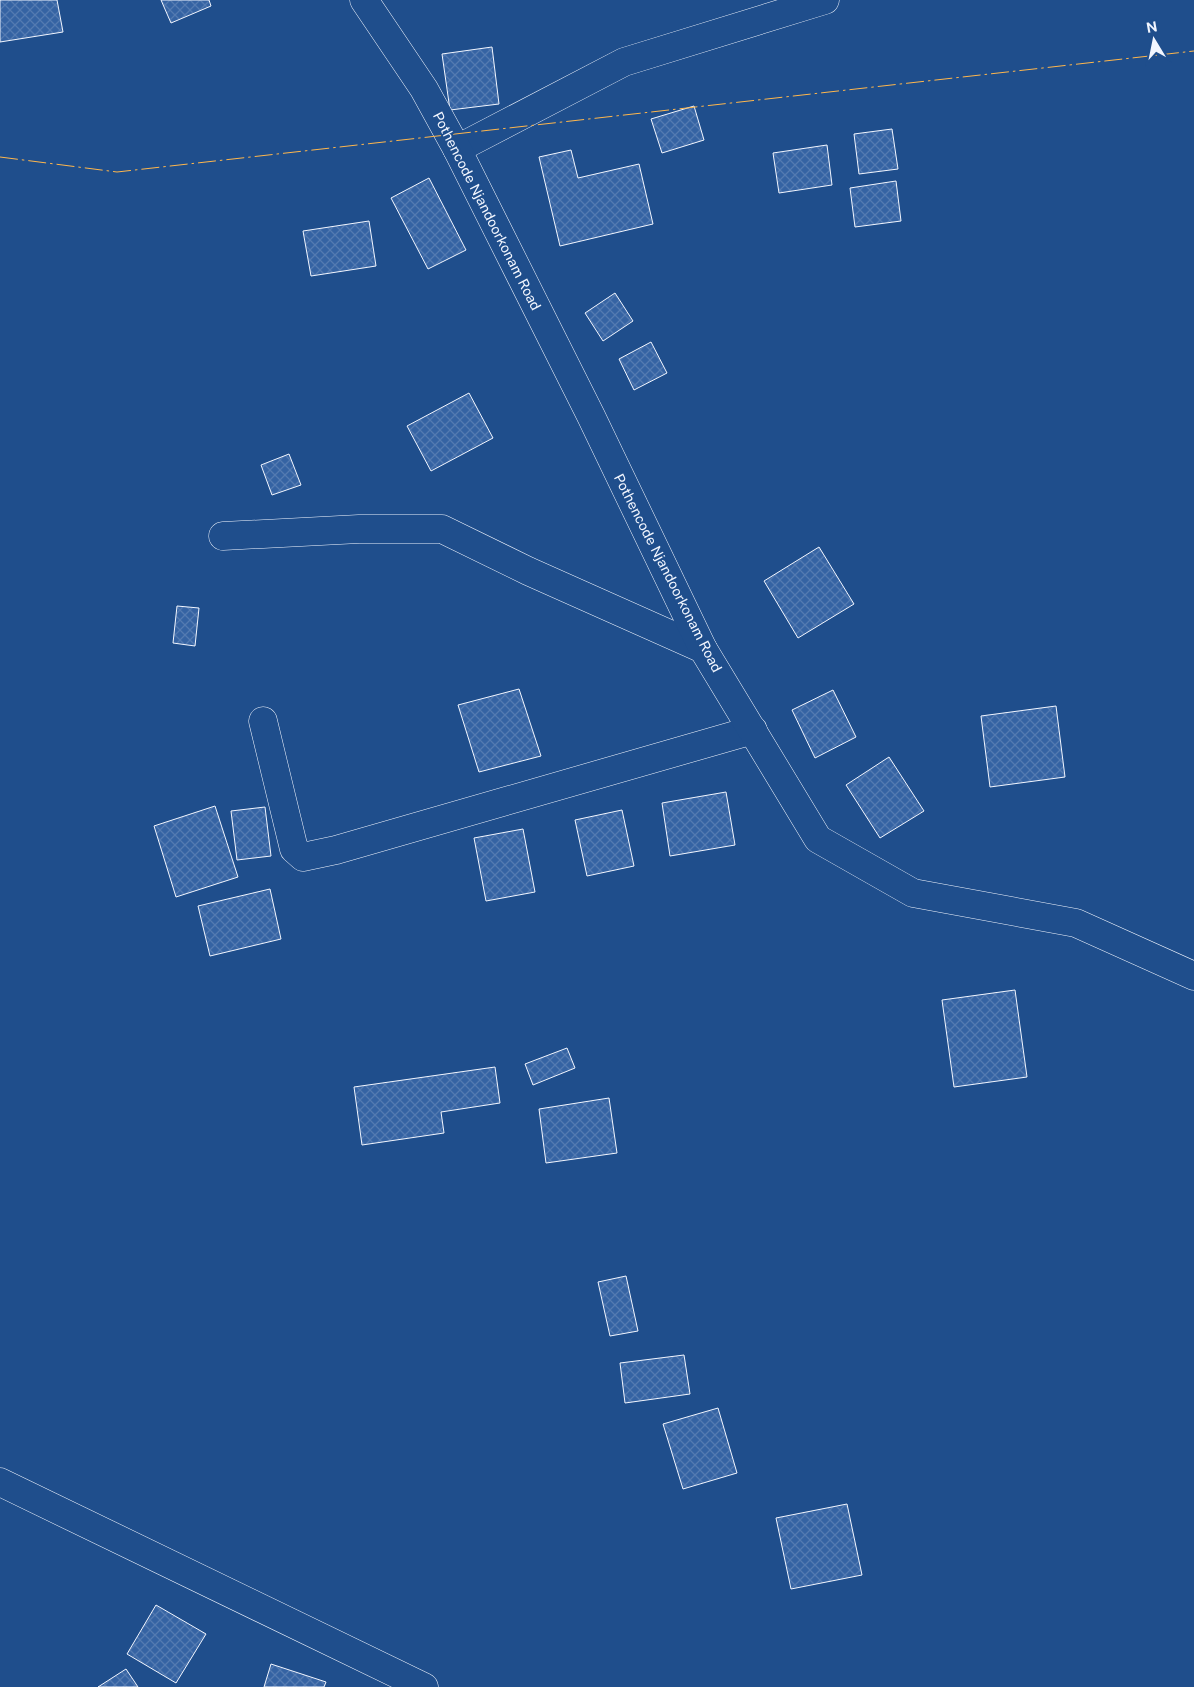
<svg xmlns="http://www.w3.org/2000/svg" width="1194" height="1687" viewBox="0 0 1194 1687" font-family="'Public Sans',sans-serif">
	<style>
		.building { fill: url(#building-cross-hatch); stroke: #f2f6ff }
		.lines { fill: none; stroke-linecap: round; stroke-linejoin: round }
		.minor-casing { stroke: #f2f6ff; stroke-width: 29 }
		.major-casing { stroke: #f2f6ff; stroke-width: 29 }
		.minor { stroke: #1f4e8c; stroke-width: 28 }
		.major { stroke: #1f4e8c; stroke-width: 28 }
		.power { stroke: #ffb74d; stroke-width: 1; stroke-dasharray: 18 4 2.5 4; stroke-linecap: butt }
		.labels { text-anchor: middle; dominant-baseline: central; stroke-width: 4; stroke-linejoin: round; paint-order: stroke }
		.street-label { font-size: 14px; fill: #f2f6ff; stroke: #1f4e8c }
	</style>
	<defs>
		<pattern id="building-cross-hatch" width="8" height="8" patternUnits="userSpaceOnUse" patternTransform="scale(1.25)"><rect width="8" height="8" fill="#3563a3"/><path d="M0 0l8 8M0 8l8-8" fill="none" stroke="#537ab1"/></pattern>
	</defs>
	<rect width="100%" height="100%" fill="#1f4e8c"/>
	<!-- building -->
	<g class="building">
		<polygon points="0,0 57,0 63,32 0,42"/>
		<polygon points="161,0 209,0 211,6 171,23"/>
		<polygon points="492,47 499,104 450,110 442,54"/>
		<polygon points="694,106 704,140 662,153 651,119"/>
		<polygon points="892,129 898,169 859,174 854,134"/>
		<polygon points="827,145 832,185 779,193 773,153"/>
		<polygon points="571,150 578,178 639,164 653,224 560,246 539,157"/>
		<polygon points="429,178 466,250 428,269 391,198"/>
		<polygon points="896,181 901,221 855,227 850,188"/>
		<polygon points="369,221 376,266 311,276 303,231"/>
		<polygon points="615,293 633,321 603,341 585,313"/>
		<polygon points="651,342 667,373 634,390 619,359"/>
		<polygon points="469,393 493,438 431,471 407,426"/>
		<polygon points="289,454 301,485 272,495 261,465"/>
		<polygon points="819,547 854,604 798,638 764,581"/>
		<polygon points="177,606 199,608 195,646 173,643"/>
		<polygon points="519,689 541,756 479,772 458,705"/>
		<polygon points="833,690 856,737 815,758 792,710"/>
		<polygon points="1056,706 1065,777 990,787 981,716"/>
		<polygon points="889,757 924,811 880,838 846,785"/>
		<polygon points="726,792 735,845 670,856 662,803"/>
		<polygon points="215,806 238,877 176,897 154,826"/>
		<polygon points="265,807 271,856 237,860 231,811"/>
		<polygon points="622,810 634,866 587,876 575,820"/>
		<polygon points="523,829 535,892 486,901 474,838"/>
		<polygon points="270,889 281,939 210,956 198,906"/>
		<polygon points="1015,990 1027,1077 954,1087 942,1000"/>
		<polygon points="567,1048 575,1068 533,1085 525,1064"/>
		<polygon points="495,1067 500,1103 441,1112 444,1133 362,1145 354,1087"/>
		<polygon points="609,1098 617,1153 546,1163 539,1109"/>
		<polygon points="626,1276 638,1331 610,1336 598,1282"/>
		<polygon points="684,1355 690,1394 625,1403 620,1363"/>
		<polygon points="718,1408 737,1473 683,1489 663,1424"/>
		<polygon points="847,1504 862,1575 791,1589 776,1518"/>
		<polygon points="156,1605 206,1634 176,1683 127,1654"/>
		<polygon points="271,1664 326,1682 324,1687 264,1687"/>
		<polygon points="126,1669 138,1687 98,1687"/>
	</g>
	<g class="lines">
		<!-- minor casing -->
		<g class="minor-casing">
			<g id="minor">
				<polyline points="457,149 624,62 825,0"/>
				<polyline points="223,536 359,529 442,529 528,571 703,649"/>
				<polyline points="263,721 294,849 303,857 336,850 753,730"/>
				<polyline points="0,1482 424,1687"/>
			</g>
		</g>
		<!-- major casing -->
		<g class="major-casing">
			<polyline id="major" points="364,0 424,89 457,149 591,416 703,649 818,839 913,893 1076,923 1194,976"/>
		</g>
		<!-- minor -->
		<use href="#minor" class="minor"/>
		<!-- major -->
		<use href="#major" class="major"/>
		<!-- power -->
		<polyline class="power" points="0,157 117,172 1194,51"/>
	</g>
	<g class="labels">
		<!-- street labels -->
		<g class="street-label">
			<text transform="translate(487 211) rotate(63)">Pothencode Njandoorkonam Road</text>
			<text transform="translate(668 573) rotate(63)">Pothencode Njandoorkonam Road</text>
		</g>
	</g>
	<!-- north arrow -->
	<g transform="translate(1154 40) rotate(350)" stroke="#1f4e8c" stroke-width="4" paint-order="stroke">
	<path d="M0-4L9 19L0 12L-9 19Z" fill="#f2f6ff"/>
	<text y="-8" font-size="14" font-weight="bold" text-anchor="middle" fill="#f2f6ff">N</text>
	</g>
</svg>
